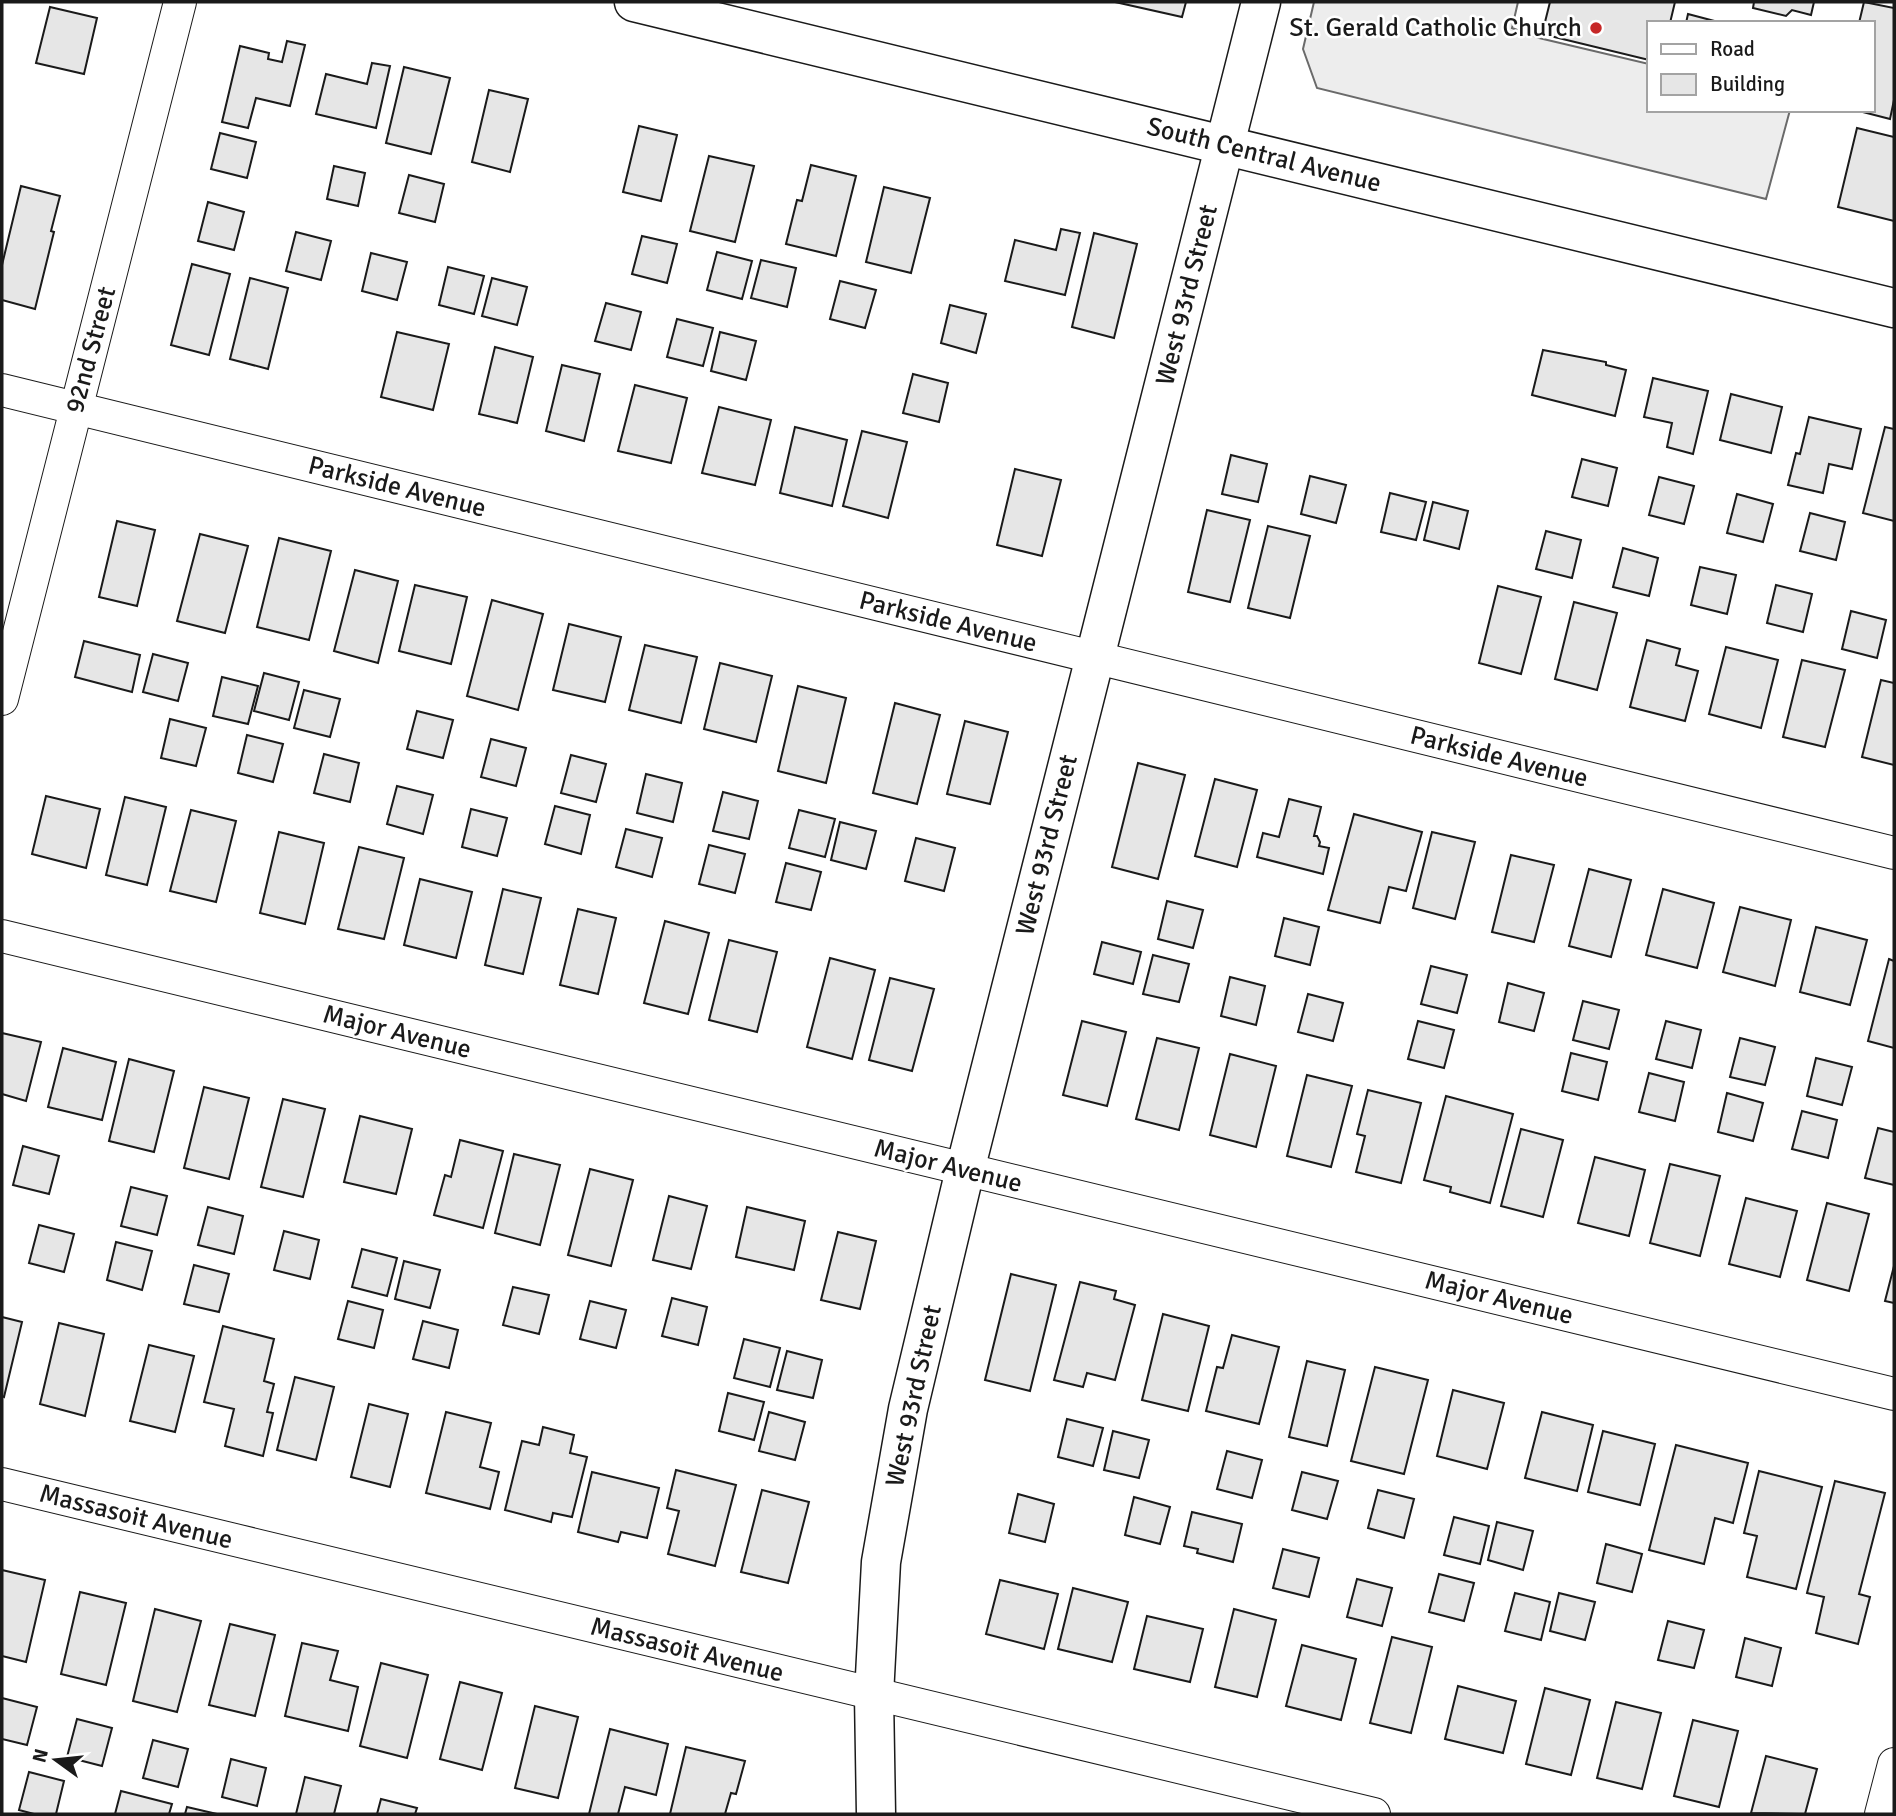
<svg xmlns="http://www.w3.org/2000/svg" width="1896" height="1816" viewBox="0 0 1896 1816" font-family="Signika,sans-serif">
	<style>
		.built { fill: #ededed; stroke: #6a6a6a; stroke-width: 2 }
		.building { fill: #e6e6e6; stroke: #1a1a1a; stroke-width: 2 }
		.lines { fill: none; stroke-linecap: round; stroke-linejoin: round }
		.street-casing { stroke: #1a1a1a; stroke-width: 34 }
		.secondary-casing { stroke: #1a1a1a; stroke-width: 41 }
		.primary-casing { stroke: #1a1a1a; stroke-width: 41 }
		.street { stroke: #fff; stroke-width: 32 }
		.secondary { stroke: #fff; stroke-width: 38 }
		.primary { stroke: #fff; stroke-width: 38 }
		.poi-dot { fill: #c62828; stroke: #fff; stroke-width: 2.5 }
		.labels { text-anchor: middle; dominant-baseline: central; stroke-width: 5; stroke-linejoin: round; paint-order: stroke }
		.poi-label { font-size: 26px; fill: #1a1a1a; stroke: #fff; text-anchor: end }
		.street-label { font-size: 26px; fill: #1a1a1a; stroke: #fff }
	</style>
	<rect width="100%" height="100%" fill="#fff"/>
	<!-- built -->
	<polygon class="built" points="1314,2 1518,2 1512,28 1539,38 1649,64 1649,110 1790,110 1766,199 1317,88 1303,49"/>
	<!-- building -->
	<g class="building">
		<polygon points="1115,2 1186,2 1182,17"/>
		<polygon points="1550,2 1675,2 1670,23 1649,23 1649,60 1542,34"/>
		<polygon points="1754,2 1814,2 1811,15 1792,10 1786,16 1753,8"/>
		<polygon points="1864,2 1894,8 1894,100 1890,119 1855,110 1873,110 1873,23 1859,23"/>
		<polygon points="50,7 97,18 84,74 36,63"/>
		<polygon points="1688,14 1722,23 1686,23"/>
		<polygon points="287,41 305,45 290,106 256,98 248,128 222,122 240,46 269,53 268,59 282,62"/>
		<polygon points="372,63 390,66 376,128 316,114 326,74 367,84"/>
		<polygon points="404,67 450,78 431,154 386,143"/>
		<polygon points="489,90 528,99 510,172 472,162"/>
		<polygon points="639,126 677,135 661,201 623,192"/>
		<polygon points="1857,128 1894,137 1894,221 1838,207"/>
		<polygon points="220,133 256,142 247,178 211,169"/>
		<polygon points="709,156 754,166 735,242 690,231"/>
		<polygon points="811,165 856,176 836,256 786,244 797,200 802,201"/>
		<polygon points="334,166 365,173 358,206 327,199"/>
		<polygon points="409,175 444,184 435,222 399,213"/>
		<polygon points="21,186 60,196 51,231 54,232 35,309 2,300 2,265"/>
		<polygon points="884,187 930,198 911,273 866,262"/>
		<polygon points="208,202 244,212 234,250 198,241"/>
		<polygon points="1061,229 1080,233 1065,295 1005,281 1015,240 1056,250"/>
		<polygon points="296,232 331,241 321,280 286,271"/>
		<polygon points="1094,233 1137,244 1114,338 1072,327"/>
		<polygon points="642,236 677,244 667,283 632,274"/>
		<polygon points="717,252 752,261 742,299 707,290"/>
		<polygon points="371,253 407,262 397,300 362,291"/>
		<polygon points="761,260 796,268 787,307 751,298"/>
		<polygon points="192,264 230,274 209,355 171,345"/>
		<polygon points="448,267 484,276 474,314 439,305"/>
		<polygon points="250,278 288,288 268,369 230,359"/>
		<polygon points="492,278 527,287 517,325 482,316"/>
		<polygon points="840,281 876,290 865,328 830,319"/>
		<polygon points="606,303 641,312 631,350 595,341"/>
		<polygon points="950,305 986,314 976,353 941,343"/>
		<polygon points="677,319 713,328 703,366 667,357"/>
		<polygon points="397,332 449,344 433,410 381,397"/>
		<polygon points="720,332 756,341 746,380 711,371"/>
		<polygon points="495,347 533,357 517,423 479,414"/>
		<polygon points="1543,350 1606,362 1606,365 1626,370 1615,416 1532,395"/>
		<polygon points="562,365 600,374 584,441 546,431"/>
		<polygon points="913,374 948,383 939,422 903,413"/>
		<polygon points="1653,378 1708,391 1693,454 1667,447 1672,423 1644,417"/>
		<polygon points="635,385 687,398 671,463 618,451"/>
		<polygon points="1731,394 1782,407 1771,453 1720,440"/>
		<polygon points="719,407 771,420 755,485 702,473"/>
		<polygon points="1809,417 1861,429 1852,469 1829,464 1823,493 1788,485 1796,453 1800,454"/>
		<polygon points="795,427 847,440 832,506 780,493"/>
		<polygon points="1885,427 1894,429 1894,521 1863,513"/>
		<polygon points="862,431 907,442 888,518 843,506"/>
		<polygon points="1231,455 1267,464 1258,502 1222,494"/>
		<polygon points="1582,459 1617,468 1608,506 1572,497"/>
		<polygon points="1015,469 1061,480 1042,556 997,545"/>
		<polygon points="1310,476 1346,485 1336,523 1301,514"/>
		<polygon points="1659,477 1694,486 1684,524 1649,515"/>
		<polygon points="1390,493 1426,502 1416,540 1381,532"/>
		<polygon points="1737,494 1773,504 1763,542 1727,533"/>
		<polygon points="1433,502 1468,511 1459,549 1424,540"/>
		<polygon points="1207,510 1250,520 1230,602 1188,592"/>
		<polygon points="1810,513 1845,522 1836,560 1800,551"/>
		<polygon points="117,521 155,530 137,606 99,597"/>
		<polygon points="1268,526 1310,536 1290,618 1248,608"/>
		<polygon points="1546,531 1581,540 1572,578 1536,569"/>
		<polygon points="200,534 248,546 225,633 177,621"/>
		<polygon points="279,538 331,551 309,640 257,627"/>
		<polygon points="1623,548 1658,558 1649,596 1613,587"/>
		<polygon points="1700,567 1736,575 1727,614 1691,605"/>
		<polygon points="355,570 398,581 378,663 334,651"/>
		<polygon points="415,585 467,597 451,664 399,651"/>
		<polygon points="1776,585 1812,594 1803,632 1767,623"/>
		<polygon points="1498,586 1541,597 1521,674 1479,663"/>
		<polygon points="492,600 543,614 518,710 467,696"/>
		<polygon points="1574,602 1617,613 1597,690 1555,679"/>
		<polygon points="1851,611 1886,620 1877,658 1842,649"/>
		<polygon points="569,624 621,637 605,702 553,690"/>
		<polygon points="1647,640 1680,649 1676,665 1698,671 1685,721 1630,707"/>
		<polygon points="84,641 140,655 132,692 75,677"/>
		<polygon points="645,645 697,657 681,723 629,710"/>
		<polygon points="1726,647 1778,660 1761,728 1709,714"/>
		<polygon points="153,654 188,663 178,701 143,692"/>
		<polygon points="1802,660 1845,670 1825,747 1783,737"/>
		<polygon points="720,663 772,676 756,742 704,729"/>
		<polygon points="264,673 299,682 289,720 254,711"/>
		<polygon points="222,677 258,686 248,724 213,716"/>
		<polygon points="1881,680 1894,683 1894,765 1862,757"/>
		<polygon points="798,686 846,698 826,783 778,771"/>
		<polygon points="304,690 340,699 330,737 294,728"/>
		<polygon points="895,703 940,715 917,804 873,793"/>
		<polygon points="417,711 453,720 443,758 407,749"/>
		<polygon points="170,719 206,728 196,766 161,758"/>
		<polygon points="965,721 1008,732 990,804 947,794"/>
		<polygon points="247,735 283,744 273,782 238,773"/>
		<polygon points="491,739 526,748 516,786 481,777"/>
		<polygon points="324,754 359,763 350,802 314,793"/>
		<polygon points="571,755 606,764 596,802 561,793"/>
		<polygon points="1138,763 1185,775 1158,879 1112,867"/>
		<polygon points="646,774 682,783 673,822 637,813"/>
		<polygon points="1215,779 1257,790 1237,867 1195,856"/>
		<polygon points="397,786 433,795 423,834 387,824"/>
		<polygon points="723,792 758,801 749,839 713,831"/>
		<polygon points="46,796 100,809 86,868 32,854"/>
		<polygon points="125,797 166,807 147,885 106,875"/>
		<polygon points="1289,799 1321,807 1314,836 1317,836 1320,842 1319,846 1329,848 1323,874 1257,857 1263,833 1279,837"/>
		<polygon points="555,806 590,815 581,854 545,844"/>
		<polygon points="471,809 507,818 497,856 462,847"/>
		<polygon points="191,810 236,821 216,902 170,891"/>
		<polygon points="799,810 835,819 825,857 789,848"/>
		<polygon points="1354,814 1422,832 1406,891 1389,887 1380,923 1328,910"/>
		<polygon points="840,822 876,831 866,869 831,860"/>
		<polygon points="626,829 662,838 652,877 616,867"/>
		<polygon points="279,832 324,843 305,924 260,913"/>
		<polygon points="1432,832 1475,842 1455,919 1413,908"/>
		<polygon points="916,838 955,848 944,891 905,881"/>
		<polygon points="709,845 745,854 735,893 699,884"/>
		<polygon points="359,847 404,858 384,939 338,929"/>
		<polygon points="1511,855 1554,865 1534,942 1492,932"/>
		<polygon points="786,863 821,872 811,910 776,902"/>
		<polygon points="1589,869 1631,880 1611,957 1569,946"/>
		<polygon points="420,879 472,892 456,958 404,945"/>
		<polygon points="503,889 541,898 523,974 485,965"/>
		<polygon points="1663,889 1714,903 1697,968 1646,955"/>
		<polygon points="1167,901 1203,910 1193,948 1158,939"/>
		<polygon points="1740,907 1791,920 1775,986 1723,972"/>
		<polygon points="578,909 616,918 598,994 560,985"/>
		<polygon points="1284,918 1319,927 1310,965 1275,956"/>
		<polygon points="665,921 709,933 688,1014 644,1003"/>
		<polygon points="1816,927 1867,940 1850,1005 1800,992"/>
		<polygon points="729,940 777,952 757,1032 709,1020"/>
		<polygon points="1102,942 1141,952 1133,984 1094,974"/>
		<polygon points="1153,955 1189,964 1179,1002 1143,994"/>
		<polygon points="830,958 875,970 852,1059 807,1047"/>
		<polygon points="1889,959 1894,961 1894,1048 1868,1041"/>
		<polygon points="1431,966 1467,975 1457,1013 1421,1004"/>
		<polygon points="1230,977 1265,986 1256,1025 1221,1016"/>
		<polygon points="890,978 934,989 912,1071 869,1060"/>
		<polygon points="1508,983 1544,993 1534,1031 1499,1022"/>
		<polygon points="1308,994 1343,1003 1333,1041 1298,1032"/>
		<polygon points="1583,1001 1619,1010 1609,1049 1573,1040"/>
		<polygon points="1082,1021 1126,1032 1107,1106 1063,1095"/>
		<polygon points="1418,1021 1454,1030 1444,1068 1408,1059"/>
		<polygon points="1666,1021 1701,1030 1692,1068 1656,1059"/>
		<polygon points="2,1033 41,1042 26,1101 2,1094"/>
		<polygon points="1157,1038 1199,1048 1179,1130 1136,1119"/>
		<polygon points="1740,1038 1775,1047 1765,1085 1730,1077"/>
		<polygon points="63,1048 116,1062 102,1120 48,1107"/>
		<polygon points="1571,1053 1607,1062 1598,1100 1562,1091"/>
		<polygon points="1230,1054 1276,1066 1256,1147 1210,1135"/>
		<polygon points="1816,1058 1852,1067 1842,1105 1807,1096"/>
		<polygon points="129,1059 174,1071 154,1152 109,1141"/>
		<polygon points="1649,1073 1684,1082 1675,1121 1639,1112"/>
		<polygon points="1307,1075 1352,1086 1331,1167 1287,1156"/>
		<polygon points="204,1087 249,1098 229,1179 184,1168"/>
		<polygon points="1368,1090 1421,1103 1401,1183 1356,1172 1365,1136 1357,1134"/>
		<polygon points="1727,1093 1763,1103 1753,1141 1718,1132"/>
		<polygon points="1446,1096 1513,1114 1490,1203 1450,1192 1451,1187 1424,1180"/>
		<polygon points="283,1099 325,1109 303,1197 261,1187"/>
		<polygon points="1802,1111 1837,1120 1828,1158 1792,1149"/>
		<polygon points="360,1116 412,1129 396,1194 344,1182"/>
		<polygon points="1878,1128 1894,1132 1894,1185 1865,1178"/>
		<polygon points="1521,1129 1563,1140 1543,1217 1501,1206"/>
		<polygon points="460,1140 503,1151 483,1228 434,1215 445,1175 451,1177"/>
		<polygon points="23,1146 59,1156 49,1194 13,1185"/>
		<polygon points="514,1154 560,1165 540,1245 495,1233"/>
		<polygon points="1595,1157 1645,1170 1629,1236 1578,1223"/>
		<polygon points="1670,1164 1720,1176 1700,1256 1650,1243"/>
		<polygon points="590,1169 633,1180 611,1266 568,1255"/>
		<polygon points="131,1187 167,1196 157,1235 121,1226"/>
		<polygon points="669,1196 707,1206 691,1269 653,1260"/>
		<polygon points="1746,1198 1797,1211 1780,1277 1729,1264"/>
		<polygon points="1827,1203 1869,1214 1849,1291 1807,1280"/>
		<polygon points="208,1207 243,1216 234,1254 198,1245"/>
		<polygon points="747,1207 805,1221 794,1270 736,1257"/>
		<polygon points="39,1225 74,1234 64,1272 29,1263"/>
		<polygon points="284,1231 319,1240 310,1279 274,1270"/>
		<polygon points="838,1232 876,1241 860,1309 821,1300"/>
		<polygon points="116,1242 152,1251 142,1290 107,1280"/>
		<polygon points="362,1249 397,1258 387,1296 352,1287"/>
		<polygon points="404,1261 440,1270 430,1308 395,1299"/>
		<polygon points="194,1265 229,1274 219,1312 184,1304"/>
		<polygon points="1894,1266 1894,1303 1885,1301"/>
		<polygon points="1011,1274 1056,1285 1030,1391 985,1380"/>
		<polygon points="1080,1282 1116,1291 1114,1299 1135,1305 1115,1380 1087,1373 1083,1387 1054,1380"/>
		<polygon points="513,1287 549,1295 539,1334 503,1325"/>
		<polygon points="672,1298 707,1307 698,1345 662,1336"/>
		<polygon points="348,1301 383,1310 374,1348 338,1339"/>
		<polygon points="590,1301 626,1310 616,1348 580,1339"/>
		<polygon points="1163,1314 1209,1326 1188,1411 1142,1400"/>
		<polygon points="2,1317 22,1322 4,1397 2,1396"/>
		<polygon points="423,1321 458,1330 449,1368 413,1359"/>
		<polygon points="59,1323 104,1334 85,1416 40,1404"/>
		<polygon points="223,1326 274,1339 264,1381 274,1384 267,1412 273,1413 263,1456 225,1446 234,1409 204,1402"/>
		<polygon points="1232,1335 1279,1347 1259,1424 1206,1411 1217,1367 1223,1368"/>
		<polygon points="744,1339 780,1348 770,1387 734,1378"/>
		<polygon points="149,1345 194,1356 175,1432 130,1421"/>
		<polygon points="787,1351 822,1360 813,1398 777,1390"/>
		<polygon points="1307,1361 1345,1370 1327,1446 1289,1437"/>
		<polygon points="1375,1367 1428,1380 1404,1474 1351,1461"/>
		<polygon points="295,1377 334,1387 316,1460 277,1450"/>
		<polygon points="1453,1390 1504,1403 1487,1469 1437,1456"/>
		<polygon points="728,1393 764,1402 754,1440 719,1431"/>
		<polygon points="369,1404 408,1414 390,1487 351,1477"/>
		<polygon points="446,1412 491,1423 480,1467 499,1472 490,1509 426,1493"/>
		<polygon points="769,1412 805,1422 795,1460 759,1451"/>
		<polygon points="1542,1412 1593,1425 1577,1491 1525,1478"/>
		<polygon points="1067,1419 1103,1428 1093,1466 1058,1457"/>
		<polygon points="543,1427 574,1435 570,1453 587,1457 572,1517 553,1513 551,1522 505,1510 522,1441 539,1445"/>
		<polygon points="1113,1431 1149,1440 1139,1478 1104,1470"/>
		<polygon points="1603,1431 1655,1444 1640,1505 1588,1492"/>
		<polygon points="1676,1445 1748,1463 1733,1523 1715,1518 1704,1564 1649,1550"/>
		<polygon points="1227,1451 1262,1460 1252,1498 1217,1489"/>
		<polygon points="676,1470 736,1485 715,1566 668,1554 679,1511 667,1508"/>
		<polygon points="1759,1471 1822,1487 1796,1589 1747,1577 1757,1536 1744,1533"/>
		<polygon points="592,1472 659,1488 647,1538 621,1532 618,1542 578,1532"/>
		<polygon points="1302,1472 1338,1481 1327,1519 1292,1510"/>
		<polygon points="1835,1481 1885,1493 1859,1594 1870,1597 1858,1644 1816,1633 1824,1597 1807,1593"/>
		<polygon points="762,1490 809,1502 788,1583 741,1572"/>
		<polygon points="1378,1490 1414,1499 1404,1538 1368,1528"/>
		<polygon points="1018,1494 1054,1504 1045,1542 1009,1533"/>
		<polygon points="1134,1497 1170,1507 1160,1544 1125,1535"/>
		<polygon points="1192,1512 1242,1524 1233,1562 1197,1553 1198,1549 1184,1546"/>
		<polygon points="1454,1517 1489,1526 1480,1564 1444,1555"/>
		<polygon points="1497,1522 1533,1531 1523,1570 1488,1560"/>
		<polygon points="1606,1544 1642,1554 1632,1592 1597,1583"/>
		<polygon points="1283,1549 1319,1558 1309,1597 1273,1588"/>
		<polygon points="2,1570 45,1580 26,1662 2,1656"/>
		<polygon points="1439,1574 1474,1583 1464,1621 1429,1612"/>
		<polygon points="1357,1579 1392,1588 1382,1626 1347,1617"/>
		<polygon points="1000,1580 1058,1594 1044,1649 986,1634"/>
		<polygon points="1073,1588 1128,1602 1112,1662 1058,1649"/>
		<polygon points="80,1592 126,1603 106,1685 61,1674"/>
		<polygon points="1515,1593 1550,1602 1541,1640 1505,1631"/>
		<polygon points="1559,1593 1595,1602 1585,1640 1550,1631"/>
		<polygon points="155,1609 201,1621 177,1712 133,1701"/>
		<polygon points="1234,1609 1276,1620 1257,1697 1215,1687"/>
		<polygon points="1147,1616 1203,1629 1190,1682 1134,1669"/>
		<polygon points="1668,1621 1704,1630 1694,1668 1658,1660"/>
		<polygon points="230,1624 275,1635 255,1716 209,1705"/>
		<polygon points="1392,1637 1432,1647 1411,1733 1370,1723"/>
		<polygon points="1745,1638 1781,1648 1772,1686 1736,1677"/>
		<polygon points="302,1643 338,1651 330,1680 358,1687 348,1731 285,1716"/>
		<polygon points="1302,1645 1356,1659 1341,1720 1286,1706"/>
		<polygon points="381,1663 428,1675 407,1758 360,1746"/>
		<polygon points="460,1682 502,1693 482,1770 440,1759"/>
		<polygon points="1458,1686 1516,1701 1503,1753 1445,1739"/>
		<polygon points="1545,1688 1590,1700 1571,1775 1526,1764"/>
		<polygon points="2,1698 37,1707 27,1745 2,1739"/>
		<polygon points="1616,1702 1661,1713 1642,1789 1597,1778"/>
		<polygon points="535,1706 578,1717 558,1798 515,1788"/>
		<polygon points="77,1719 112,1728 102,1766 67,1757"/>
		<polygon points="1693,1720 1738,1731 1719,1807 1674,1796"/>
		<polygon points="610,1729 668,1744 656,1795 625,1787 618,1814 589,1814"/>
		<polygon points="153,1740 188,1749 178,1787 143,1778"/>
		<polygon points="686,1747 745,1761 736,1794 731,1793 725,1814 670,1814"/>
		<polygon points="1766,1756 1817,1769 1805,1814 1751,1813"/>
		<polygon points="231,1759 266,1768 257,1806 222,1797"/>
		<polygon points="29,1772 64,1781 56,1814 34,1814 19,1810"/>
		<polygon points="305,1777 341,1786 334,1814 296,1814"/>
		<polygon points="121,1791 172,1804 169,1814 115,1814"/>
		<polygon points="381,1799 417,1808 415,1814 377,1814"/>
		<polygon points="187,1807 217,1814 185,1814"/>
	</g>
	<g class="lines">
		<!-- street casing -->
		<g class="street-casing">
			<g id="street">
				<polyline points="2,390 1894,853"/>
				<polyline points="2,699 180,2"/>
				<polyline points="2,936 1894,1394"/>
				<polyline points="2,1484 1374,1814"/>
				<polyline points="1881,1814 1894,1764"/>
			</g>
		</g>
		<!-- secondary casing -->
		<g class="secondary-casing">
			<polyline id="secondary" points="634,2 1894,308"/>
		</g>
		<!-- primary casing -->
		<g class="primary-casing">
			<polyline id="primary" points="876,1814 874,1695 881,1562 908,1409 965,1170 1261,2"/>
		</g>
		<!-- street -->
		<use href="#street" class="street"/>
		<!-- secondary -->
		<use href="#secondary" class="secondary"/>
		<!-- primary -->
		<use href="#primary" class="primary"/>
	</g>
	<!-- markers -->
	<circle class="poi-dot" cx="1596" cy="28" r="7"/>
	<g class="labels">
		<!-- poi labels -->
		<g class="poi-label">
			<text x="1582" y="28">St. Gerald Catholic Church</text>
		</g>
		<!-- street labels -->
		<g class="street-label">
			<text transform="translate(1264 155) rotate(14)">South Central Avenue</text>
			<text transform="translate(1187 295) rotate(-76)">West 93rd Street</text>
			<text transform="translate(91 350) rotate(-75)">92nd Street</text>
			<text transform="translate(397 487) rotate(14)">Parkside Avenue</text>
			<text transform="translate(948 622) rotate(14)">Parkside Avenue</text>
			<text transform="translate(1499 757) rotate(14)">Parkside Avenue</text>
			<text transform="translate(1047 845) rotate(-76)">West 93rd Street</text>
			<text transform="translate(397 1032) rotate(14)">Major Avenue</text>
			<text transform="translate(948 1166) rotate(14)">Major Avenue</text>
			<text transform="translate(1499 1298) rotate(14)">Major Avenue</text>
			<text transform="translate(914 1396) rotate(-78)">West 93rd Street</text>
			<text transform="translate(136 1517) rotate(14)">Massasoit Avenue</text>
			<text transform="translate(687 1650) rotate(14)">Massasoit Avenue</text>
		</g>
	</g>
	<!-- border -->
	<rect width="1896" height="1816" fill="none" stroke="#1a1a1a" stroke-width="7"/>
	<!-- legend -->
	<rect x="1647" y="21" width="228" height="91" fill="#ffffff" stroke="#a3a3a3" stroke-width="2"/>
	<rect x="1661" y="44" width="35" height="10" fill="#ffffff" stroke="#a3a3a3" stroke-width="2"/>
	<text x="1710" y="56" font-size="21" fill="#1a1a1a">Road</text>
	<rect x="1661" y="74" width="35" height="21" fill="#e6e6e6" stroke="#a3a3a3" stroke-width="2"/>
	<text x="1710" y="91" font-size="21" fill="#1a1a1a">Building</text>
	<!-- north arrow -->
	<g transform="translate(56 1760) rotate(285)" stroke="#ffffff" stroke-width="5" paint-order="stroke">
	<path d="M0-5L12 26L0 18L-12 26Z" fill="#1a1a1a"/>
	<text y="-10" font-size="19" font-weight="bold" text-anchor="middle" fill="#1a1a1a">N</text>
	</g>
</svg>
